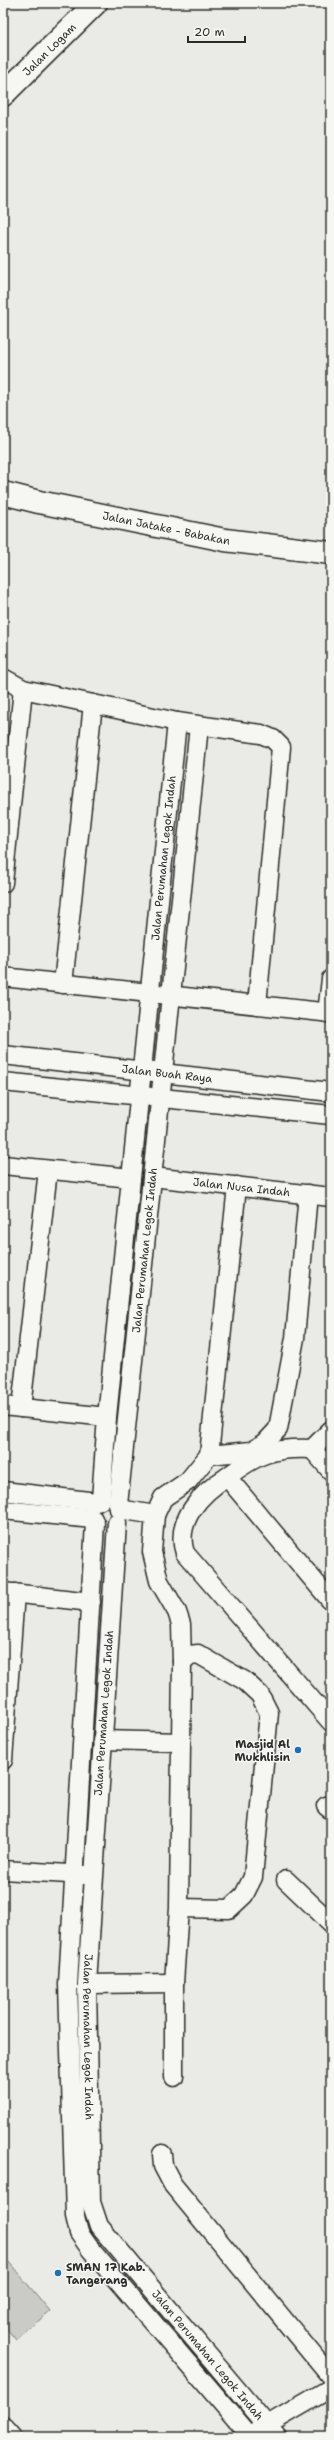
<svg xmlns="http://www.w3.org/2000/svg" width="334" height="2440" viewBox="0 0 334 2440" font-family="'Shantell Sans',sans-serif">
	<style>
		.green { fill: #cacac7; stroke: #7a7a79 }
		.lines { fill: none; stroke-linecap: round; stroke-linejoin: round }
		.minor-casing { stroke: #2b2b2b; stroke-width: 21 }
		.tertiary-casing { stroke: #2b2b2b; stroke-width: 25 }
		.secondary-casing { stroke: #2b2b2b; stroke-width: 25 }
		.minor { stroke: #f6f6f2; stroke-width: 18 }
		.tertiary { stroke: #f6f6f2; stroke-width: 22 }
		.secondary { stroke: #f6f6f2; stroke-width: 22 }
		.poi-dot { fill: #1f6fb2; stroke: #f6f6f2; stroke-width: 1.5 }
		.labels { text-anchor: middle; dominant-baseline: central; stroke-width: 3; stroke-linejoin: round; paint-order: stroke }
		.street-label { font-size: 11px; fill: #2b2b2b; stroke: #f6f6f2 }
		.poi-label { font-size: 11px; font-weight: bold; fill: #2b2b2b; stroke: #f6f6f2; text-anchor: end }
	</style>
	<rect width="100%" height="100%" fill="#eaeae6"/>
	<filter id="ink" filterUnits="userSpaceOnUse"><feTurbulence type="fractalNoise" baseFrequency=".025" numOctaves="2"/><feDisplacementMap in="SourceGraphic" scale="8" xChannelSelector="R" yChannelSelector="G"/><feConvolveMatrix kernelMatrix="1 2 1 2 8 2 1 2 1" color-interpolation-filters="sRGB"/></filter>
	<g filter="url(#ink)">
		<!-- green -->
		<polygon class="green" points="3,2255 50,2311 16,2340 3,2324"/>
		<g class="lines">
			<!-- minor casing -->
			<g class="minor-casing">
				<g id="minor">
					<polyline points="3,678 23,689 177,722 261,734 273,739 281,747 257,1005"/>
					<polyline points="3,883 23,689"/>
					<polyline points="3,977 331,1013"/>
					<polyline points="63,984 93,704"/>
					<polyline points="327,1013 331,979"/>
					<path id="s1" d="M3 1055 331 1092"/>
					<polyline points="3,1082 331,1115"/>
					<polyline points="3,1165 131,1178"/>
					<path id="s2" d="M152 1177 331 1197"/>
					<polyline points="3,1406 107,1417"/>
					<polyline points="21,1408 48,1170"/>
					<path d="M331 1430 312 1449C274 1447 257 1454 227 1477L331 1601"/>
					<polyline points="312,1449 331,1471"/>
					<polyline points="209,1455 251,1451 265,1443 278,1429 295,1338 308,1194"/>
					<path d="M227 1477C202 1492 174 1521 185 1553L331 1722"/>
					<polyline points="3,1491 97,1502"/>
					<path id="s3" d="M101 1500 107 1417 177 722"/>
					<path id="s4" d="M118 1505 199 726"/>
					<polyline points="119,1509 155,1515 163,1498 188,1481 209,1455 237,1186"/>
					<polyline points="3,1510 93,1519"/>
					<polyline points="155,1515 152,1552 159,1581 177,1612 181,1624 182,1662"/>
					<polyline points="95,1523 68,1984 75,2216 79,2233 91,2250 251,2437"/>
					<path id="s5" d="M117 1523 87 1984 91 2202 99 2226 277 2437"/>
					<polyline points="3,1592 91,1602"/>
					<polyline points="102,1740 181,1742"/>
					<polyline points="3,1760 15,1593"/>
					<polyline points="326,1806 331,1810"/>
					<polyline points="3,1870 85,1875"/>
					<polyline points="286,1880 331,1923"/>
					<polyline points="87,1984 174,1983"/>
					<polyline points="174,2077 174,1983 179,1908 182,1662 190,1655 198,1654 245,1681 260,1695 269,1713 253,1877 244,1895 229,1909 179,1908"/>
					<polyline points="162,2154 163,2166 173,2185 331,2377"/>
					<polyline points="3,2426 13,2437"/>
					<polyline points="257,2431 331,2388"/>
				</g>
			</g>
			<!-- tertiary casing -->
			<g class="tertiary-casing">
				<g id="tertiary">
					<path id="s6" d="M3 95 96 3"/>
				</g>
			</g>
			<!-- secondary casing -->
			<g class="secondary-casing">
				<g id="secondary">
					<path id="s7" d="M3 493 39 502 225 540 331 553"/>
				</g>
			</g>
			<!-- minor -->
			<use href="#minor" class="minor"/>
			<!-- tertiary -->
			<use href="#tertiary" class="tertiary"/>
			<!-- secondary -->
			<use href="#secondary" class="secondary"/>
		</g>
	</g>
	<!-- markers -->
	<g class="poi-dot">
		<circle cx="298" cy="1750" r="4"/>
		<circle cx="58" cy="2273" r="4"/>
	</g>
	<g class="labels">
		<!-- street labels -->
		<g class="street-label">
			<text stroke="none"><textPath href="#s6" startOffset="65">Jalan Logam</textPath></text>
			<text stroke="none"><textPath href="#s7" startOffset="167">Jalan Jatake - Babakan</textPath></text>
			<text stroke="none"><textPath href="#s3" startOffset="645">Jalan Perumahan Legok Indah</textPath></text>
			<text stroke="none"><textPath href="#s1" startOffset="165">Jalan Buah Raya</textPath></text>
			<text stroke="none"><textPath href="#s2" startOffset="90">Jalan Nusa Indah</textPath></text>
			<text stroke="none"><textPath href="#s4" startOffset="256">Jalan Perumahan Legok Indah</textPath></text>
			<text transform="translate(104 1713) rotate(-86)">Jalan Perumahan Legok Indah</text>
			<text stroke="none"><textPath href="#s5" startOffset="515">Jalan Perumahan Legok Indah</textPath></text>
			<text stroke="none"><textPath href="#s5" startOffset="874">Jalan Perumahan Legok Indah</textPath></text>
		</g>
		<!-- poi labels -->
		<g class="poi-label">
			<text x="290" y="1744">Masjid Al<tspan x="290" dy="13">Mukhlisin</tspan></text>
			<text x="66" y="2267" text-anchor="start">SMAN 17 Kab.<tspan x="66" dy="13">Tangerang</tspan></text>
		</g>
	</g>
	<!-- margin -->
	<rect width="334" height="2440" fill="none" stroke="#f6f6f2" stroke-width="16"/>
	<rect x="8" y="8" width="318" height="2424" fill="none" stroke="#2b2b2b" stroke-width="1.5" filter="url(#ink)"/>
	<!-- scale -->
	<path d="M188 36v6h57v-6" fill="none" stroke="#2b2b2b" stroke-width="2"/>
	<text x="194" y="36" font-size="12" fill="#2b2b2b" stroke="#f6f6f2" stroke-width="3" paint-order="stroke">20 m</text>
</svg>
